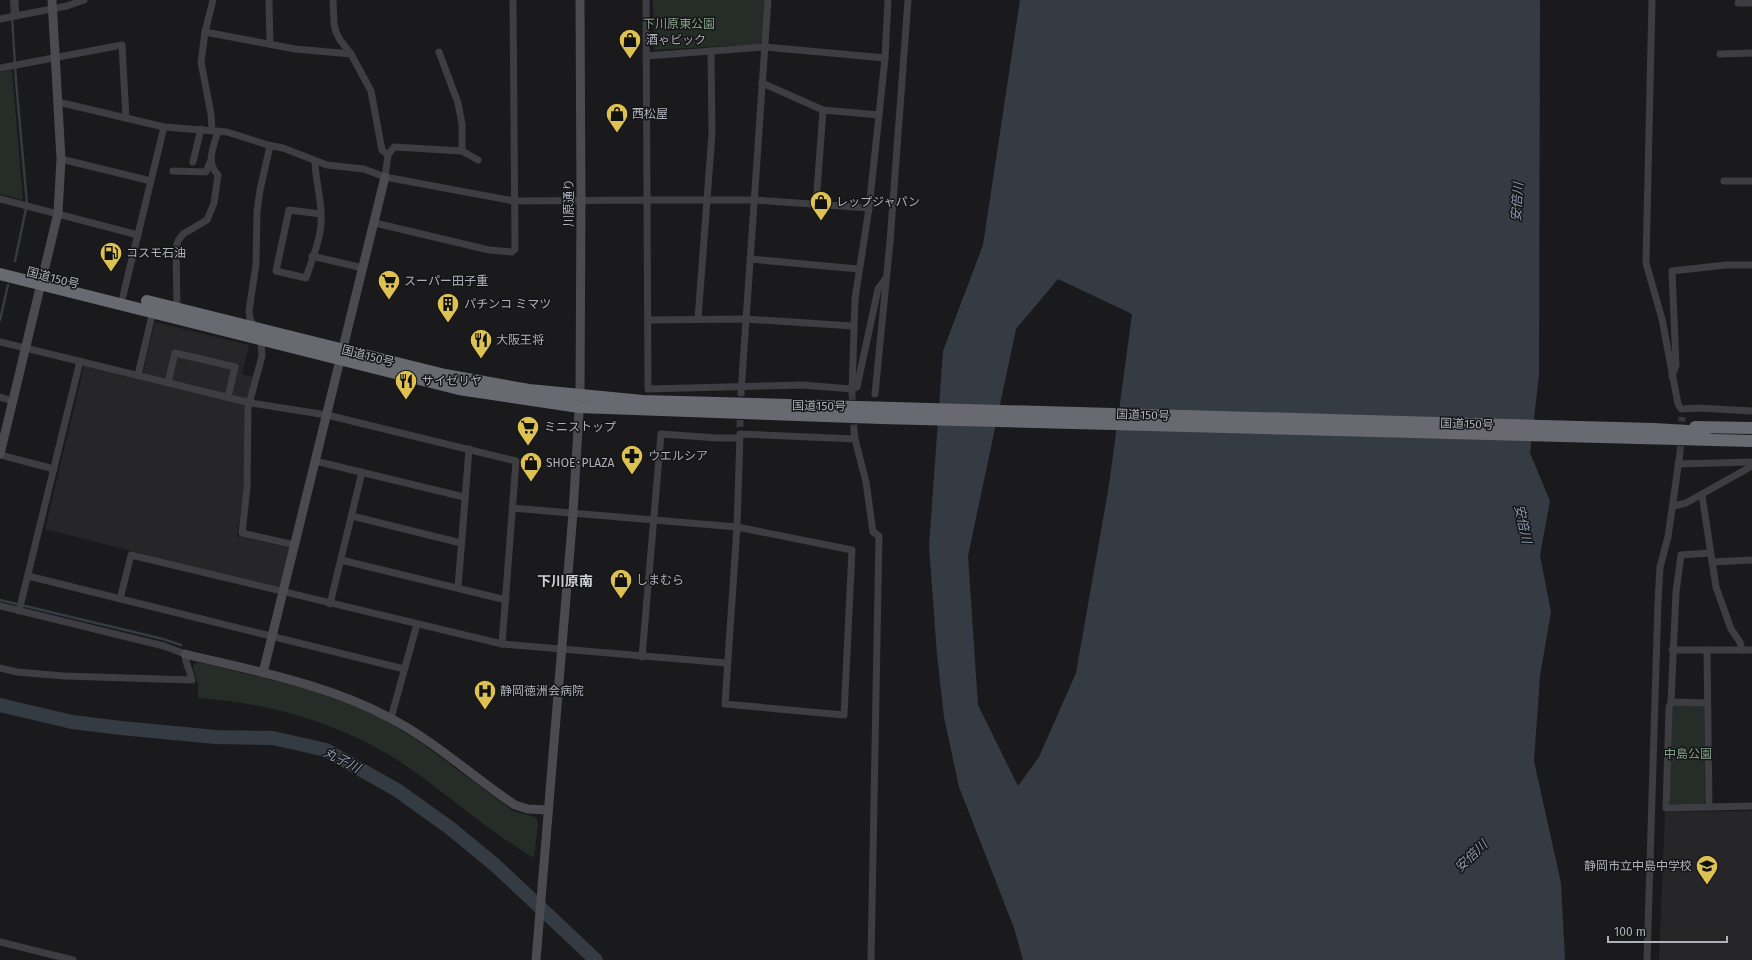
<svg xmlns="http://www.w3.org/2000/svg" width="1752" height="960" viewBox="0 0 1752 960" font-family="'Fira Sans','Noto Sans JP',sans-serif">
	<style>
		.built { fill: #262628 }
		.green { fill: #262d28 }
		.water { fill: #353b43; fill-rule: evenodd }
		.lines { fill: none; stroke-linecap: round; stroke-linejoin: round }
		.stream { stroke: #353b43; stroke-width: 2.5 }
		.river { stroke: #353b43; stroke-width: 14 }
		.street-tunnel { stroke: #38383c; stroke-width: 7; stroke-dasharray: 7 3.5; stroke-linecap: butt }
		.street { stroke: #3d3d42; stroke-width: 7 }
		.secondary { stroke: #4a4a50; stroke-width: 9 }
		.highway { stroke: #686971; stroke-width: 12 }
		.labels { text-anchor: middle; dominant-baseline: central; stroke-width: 3; stroke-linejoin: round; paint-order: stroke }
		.park-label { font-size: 12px; fill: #87a28d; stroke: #151517 }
		.poi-label { font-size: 12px; fill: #aeb0ba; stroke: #151517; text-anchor: start }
		.street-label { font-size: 12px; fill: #aeb0ba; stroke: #151517 }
		.water-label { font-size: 13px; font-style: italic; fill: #8a99b0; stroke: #151517 }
		.quarter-label { font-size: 14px; font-weight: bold; fill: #cecfd6; stroke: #151517 }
	</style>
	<rect width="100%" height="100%" fill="#1a1a1c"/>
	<!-- built -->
	<g class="built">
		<polygon points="155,322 249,345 242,374 253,377 247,399 145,374 143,371"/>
		<polygon points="84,366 246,405 243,494 237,536 291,548 281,589 45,529"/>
		<polygon points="1752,811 1752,960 1659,960 1665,812"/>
	</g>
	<!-- green -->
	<g class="green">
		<polygon points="653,0 765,0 763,40 759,44 654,50"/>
		<polygon points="12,70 23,200 0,194 0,72"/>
		<path d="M197 662 301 687 357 707 383 719 420 742 513 811 535 817 537 820 538 824 534 858C490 832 452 798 411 769 349 726 274 703 198 698V685L193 666Z"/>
		<polygon points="1674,705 1701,705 1704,708 1705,800 1703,804 1671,804 1669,801 1671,708"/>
	</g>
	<!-- water -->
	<path class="water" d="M1020 0H1540L1539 375 1530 453 1550 501 1540 555 1551 612 1540 676 1534 761 1561 883 1565 960H1023L1014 928 959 787 944 717 937 655 929 546 943 351 983 245ZM1058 279 1132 314 1109 485 1076 673 1039 757 1018 786 978 705 968 556 1016 329Z"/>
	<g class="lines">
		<!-- stream -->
		<g class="stream">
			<polyline points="11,0 16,81 27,204 15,261"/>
			<polyline points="0,320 8,285"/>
			<polyline points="0,600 163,639 181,645"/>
		</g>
		<!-- river -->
		<polyline class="river" points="0,705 72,722 121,728 216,737 273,738 326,750 397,790 450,828 495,865 596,960"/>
		<!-- street-tunnel -->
		<g class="street-tunnel">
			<polyline points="852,393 854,430"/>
			<polyline points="740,427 741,393"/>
			<polyline points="1680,453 1682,417"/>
		</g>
		<!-- street -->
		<g class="street">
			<polyline points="15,0 16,16"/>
			<polyline points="269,0 270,44"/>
			<polyline points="333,0 334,24 336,32 340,40 351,54 371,91 382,150 388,155"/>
			<polyline points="646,0 647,200 755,200 869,208"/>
			<polyline points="1652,0 1646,263 1662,319 1678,404 1681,409 1698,408 1752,411"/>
			<polyline points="1738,3 1752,3"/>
			<polyline points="0,19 67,6 84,0"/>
			<polyline points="205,32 295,49 351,54"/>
			<polyline points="439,52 458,103 462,124 462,151"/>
			<polyline points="1720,54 1752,53"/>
			<polyline points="646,56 765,47 885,58"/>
			<polyline points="0,68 122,45 126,118"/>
			<polyline points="762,83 823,110 879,115"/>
			<polyline points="58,102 164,127 227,132 268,145 283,148 327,165 364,169 385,177 514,201 647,200 648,389 802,385 852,389 857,387 878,289 886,278"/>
			<polyline points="212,130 211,114 201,62 205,32 213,0"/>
			<polyline points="61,159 151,181"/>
			<path d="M315 161C315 181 323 203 321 223 321 239 311 262 306 278L276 271 289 210 321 214"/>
			<polyline points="193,162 201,129"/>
			<polyline points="173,171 206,172 210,162"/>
			<polyline points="385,177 388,155 394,147 462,151 478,160"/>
			<polyline points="1724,181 1752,181"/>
			<polyline points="0,199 138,235"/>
			<polyline points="816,204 823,110"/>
			<polyline points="375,223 489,250 512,252 515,249 513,0"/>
			<polyline points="312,256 363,268"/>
			<polyline points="750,259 858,269"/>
			<polyline points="123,296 164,127"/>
			<path d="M177 308 176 248 178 241 183 234 207 220 214 203 218 175C205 162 214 146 218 131"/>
			<polyline points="698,319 712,134 711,51"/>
			<polyline points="648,320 745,319 853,326"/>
			<polyline points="255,327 250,319 249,311 256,264 257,212 260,190 270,146"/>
			<polyline points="261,340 262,356 248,408 247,488 242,533 295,545"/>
			<polyline points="0,342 251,403 327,415 516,461 502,644"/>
			<polyline points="138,375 153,311"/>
			<polyline points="1672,376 1676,365 1672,271 1726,265 1752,265"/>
			<polyline points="168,383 175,353 235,367 228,397"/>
			<polyline points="852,392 855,299 869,208 879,115 885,58 888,0"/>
			<polyline points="741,393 768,0"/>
			<polyline points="875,394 890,242 908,0"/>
			<polyline points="0,397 13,401"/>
			<polyline points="854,430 855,439"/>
			<polyline points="0,455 54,469"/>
			<polyline points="315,461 464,497"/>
			<polyline points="1678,464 1752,462"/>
			<polyline points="1702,495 1716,587 1731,629 1740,642 1742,650"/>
			<polyline points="1674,506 1686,503 1752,466"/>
			<polyline points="512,508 737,527 852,550 844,715 725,704 737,527 740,434 855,439 866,482 873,532 879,536 871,960"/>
			<polyline points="352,516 461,543"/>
			<polyline points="1710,553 1681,555 1676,592 1671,702 1669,708 1666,808 1752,806"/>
			<polyline points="341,560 506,600"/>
			<polyline points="1712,562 1752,560"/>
			<polyline points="28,576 404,669"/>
			<polyline points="458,588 469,449"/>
			<polyline points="120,599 131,555 502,644 727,663"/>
			<polyline points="330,604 362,472"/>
			<path d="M0 606 164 646 185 654C185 663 190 670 192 680L64 676 17 672 0 668"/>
			<polyline points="19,611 80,361"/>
			<polyline points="1672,650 1752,650"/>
			<polyline points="1707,650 1709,807"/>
			<polyline points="642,657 661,434 718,438 740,438"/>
			<polyline points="1671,702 1707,703"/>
			<polyline points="391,718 417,624"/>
			<polyline points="0,942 73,960"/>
			<polyline points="1647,960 1658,602 1660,567 1668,537 1680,453"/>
		</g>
		<!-- secondary -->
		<g class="secondary">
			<polyline points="0,454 58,213 61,159 52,0"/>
			<path d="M185 654C254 671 327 684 390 718 436 742 473 777 515 805L528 809 548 810"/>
			<polyline points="263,673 385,177"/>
			<polyline points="536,960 573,513 580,395 581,201 580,0"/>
		</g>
		<!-- highway -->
		<g class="highway">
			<polyline points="0,274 459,389 579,407 881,418 1752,441"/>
			<polyline points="147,301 445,375 529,390 643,401 1654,429 1705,432"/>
			<polyline points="1695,427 1752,428"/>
		</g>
	</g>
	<!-- icons -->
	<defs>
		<g id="shop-pin" transform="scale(1.15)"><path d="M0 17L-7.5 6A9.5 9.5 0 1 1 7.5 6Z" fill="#ddc151" stroke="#151517"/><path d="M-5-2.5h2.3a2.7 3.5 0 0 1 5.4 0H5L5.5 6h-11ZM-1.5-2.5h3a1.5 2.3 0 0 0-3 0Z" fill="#111"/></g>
		<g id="fuel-pin" transform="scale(1.15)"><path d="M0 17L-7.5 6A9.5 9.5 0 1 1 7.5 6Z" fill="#ddc151" stroke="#151517"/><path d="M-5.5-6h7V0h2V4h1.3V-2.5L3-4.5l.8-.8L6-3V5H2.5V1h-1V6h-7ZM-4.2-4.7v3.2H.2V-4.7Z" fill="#111"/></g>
		<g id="supermarket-pin" transform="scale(1.15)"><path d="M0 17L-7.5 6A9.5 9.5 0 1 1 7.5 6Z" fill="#ddc151" stroke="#151517"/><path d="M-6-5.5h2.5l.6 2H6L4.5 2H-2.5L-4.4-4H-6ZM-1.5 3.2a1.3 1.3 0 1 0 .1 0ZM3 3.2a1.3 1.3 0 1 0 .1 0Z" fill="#111"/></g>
		<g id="building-pin" transform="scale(1.15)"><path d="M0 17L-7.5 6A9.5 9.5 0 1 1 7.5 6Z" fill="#ddc151" stroke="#151517"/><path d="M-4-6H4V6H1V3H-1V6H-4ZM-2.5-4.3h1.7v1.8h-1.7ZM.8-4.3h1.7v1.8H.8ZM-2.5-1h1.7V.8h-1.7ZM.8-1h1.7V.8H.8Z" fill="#111"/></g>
		<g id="restaurant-pin" transform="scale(1.15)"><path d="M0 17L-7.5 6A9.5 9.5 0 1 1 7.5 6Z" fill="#ddc151" stroke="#151517"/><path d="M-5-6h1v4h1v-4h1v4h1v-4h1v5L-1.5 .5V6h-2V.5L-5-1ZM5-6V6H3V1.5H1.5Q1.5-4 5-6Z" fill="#111"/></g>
		<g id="pharmacy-pin" transform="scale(1.15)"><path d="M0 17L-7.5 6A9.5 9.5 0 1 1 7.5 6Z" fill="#ddc151" stroke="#151517"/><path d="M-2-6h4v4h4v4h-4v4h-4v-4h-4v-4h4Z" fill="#111"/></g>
		<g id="hospital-pin" transform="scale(1.15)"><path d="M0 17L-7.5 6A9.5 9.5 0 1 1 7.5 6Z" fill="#ddc151" stroke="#151517"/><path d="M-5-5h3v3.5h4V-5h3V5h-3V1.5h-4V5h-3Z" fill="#111"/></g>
		<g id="school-pin" transform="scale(1.15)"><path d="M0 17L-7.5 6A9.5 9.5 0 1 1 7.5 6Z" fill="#ddc151" stroke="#151517"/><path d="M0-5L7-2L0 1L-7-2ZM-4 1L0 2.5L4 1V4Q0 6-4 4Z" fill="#111"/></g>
	</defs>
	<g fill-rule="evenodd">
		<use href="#shop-pin" x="630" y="40"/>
		<use href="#shop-pin" x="617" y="114"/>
		<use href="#shop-pin" x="821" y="202"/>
		<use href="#fuel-pin" x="111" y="253"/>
		<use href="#supermarket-pin" x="389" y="281"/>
		<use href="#building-pin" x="448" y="304"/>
		<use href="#restaurant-pin" x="481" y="340"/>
		<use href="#restaurant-pin" x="406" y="381"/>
		<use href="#supermarket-pin" x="528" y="427"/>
		<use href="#pharmacy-pin" x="632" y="456"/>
		<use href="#shop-pin" x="531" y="463"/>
		<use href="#shop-pin" x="621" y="580"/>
		<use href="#hospital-pin" x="485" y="691"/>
		<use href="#school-pin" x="1707" y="866"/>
	</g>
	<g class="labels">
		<!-- park labels -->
		<g class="park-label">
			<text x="679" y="24">下川原東公園</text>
			<text x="1688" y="754">中島公園</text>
		</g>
		<!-- poi labels -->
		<g class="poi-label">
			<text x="646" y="40">酒ゃビック</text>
			<text x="632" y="114">西松屋</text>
			<text x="836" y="202">レップジャパン</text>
			<text x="126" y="253">コスモ石油</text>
			<text x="404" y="281">スーパー田子重</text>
			<text x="464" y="304">パチンコ ミマツ</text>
			<text x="496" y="340">大阪王将</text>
			<text x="422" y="381">サイゼリヤ</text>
			<text x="544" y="427">ミニストップ</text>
			<text x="648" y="456">ウエルシア</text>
			<text x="546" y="463">SHOE･PLAZA</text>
			<text x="636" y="580">しまむら</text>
			<text x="500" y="691">静岡徳洲会病院</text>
			<text x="1692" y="866" text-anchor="end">静岡市立中島中学校</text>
		</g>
		<!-- street labels -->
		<g class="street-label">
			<text transform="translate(569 203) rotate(-90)">川原通り</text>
			<text transform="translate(53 278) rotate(14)">国道150号</text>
			<text transform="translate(368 356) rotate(14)">国道150号</text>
			<text transform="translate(819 406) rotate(1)">国道150号</text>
			<text transform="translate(1143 415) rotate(2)">国道150号</text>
			<text transform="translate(1467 424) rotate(2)">国道150号</text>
		</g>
		<!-- water labels -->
		<g class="water-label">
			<text transform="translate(1517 202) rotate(-86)">安倍川</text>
			<text transform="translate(1523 524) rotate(78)">安倍川</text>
			<text transform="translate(342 760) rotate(27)">丸子川</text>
			<text transform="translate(1471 856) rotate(-44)">安倍川</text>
		</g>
		<!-- quarter labels -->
		<g class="quarter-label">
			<text x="565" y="581">下川原南</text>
		</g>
	</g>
	<!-- scale -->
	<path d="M1608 936v6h119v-6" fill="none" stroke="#aeb0ba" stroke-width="2"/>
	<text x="1614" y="936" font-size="12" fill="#aeb0ba" stroke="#151517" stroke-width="3" paint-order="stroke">100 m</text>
</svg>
